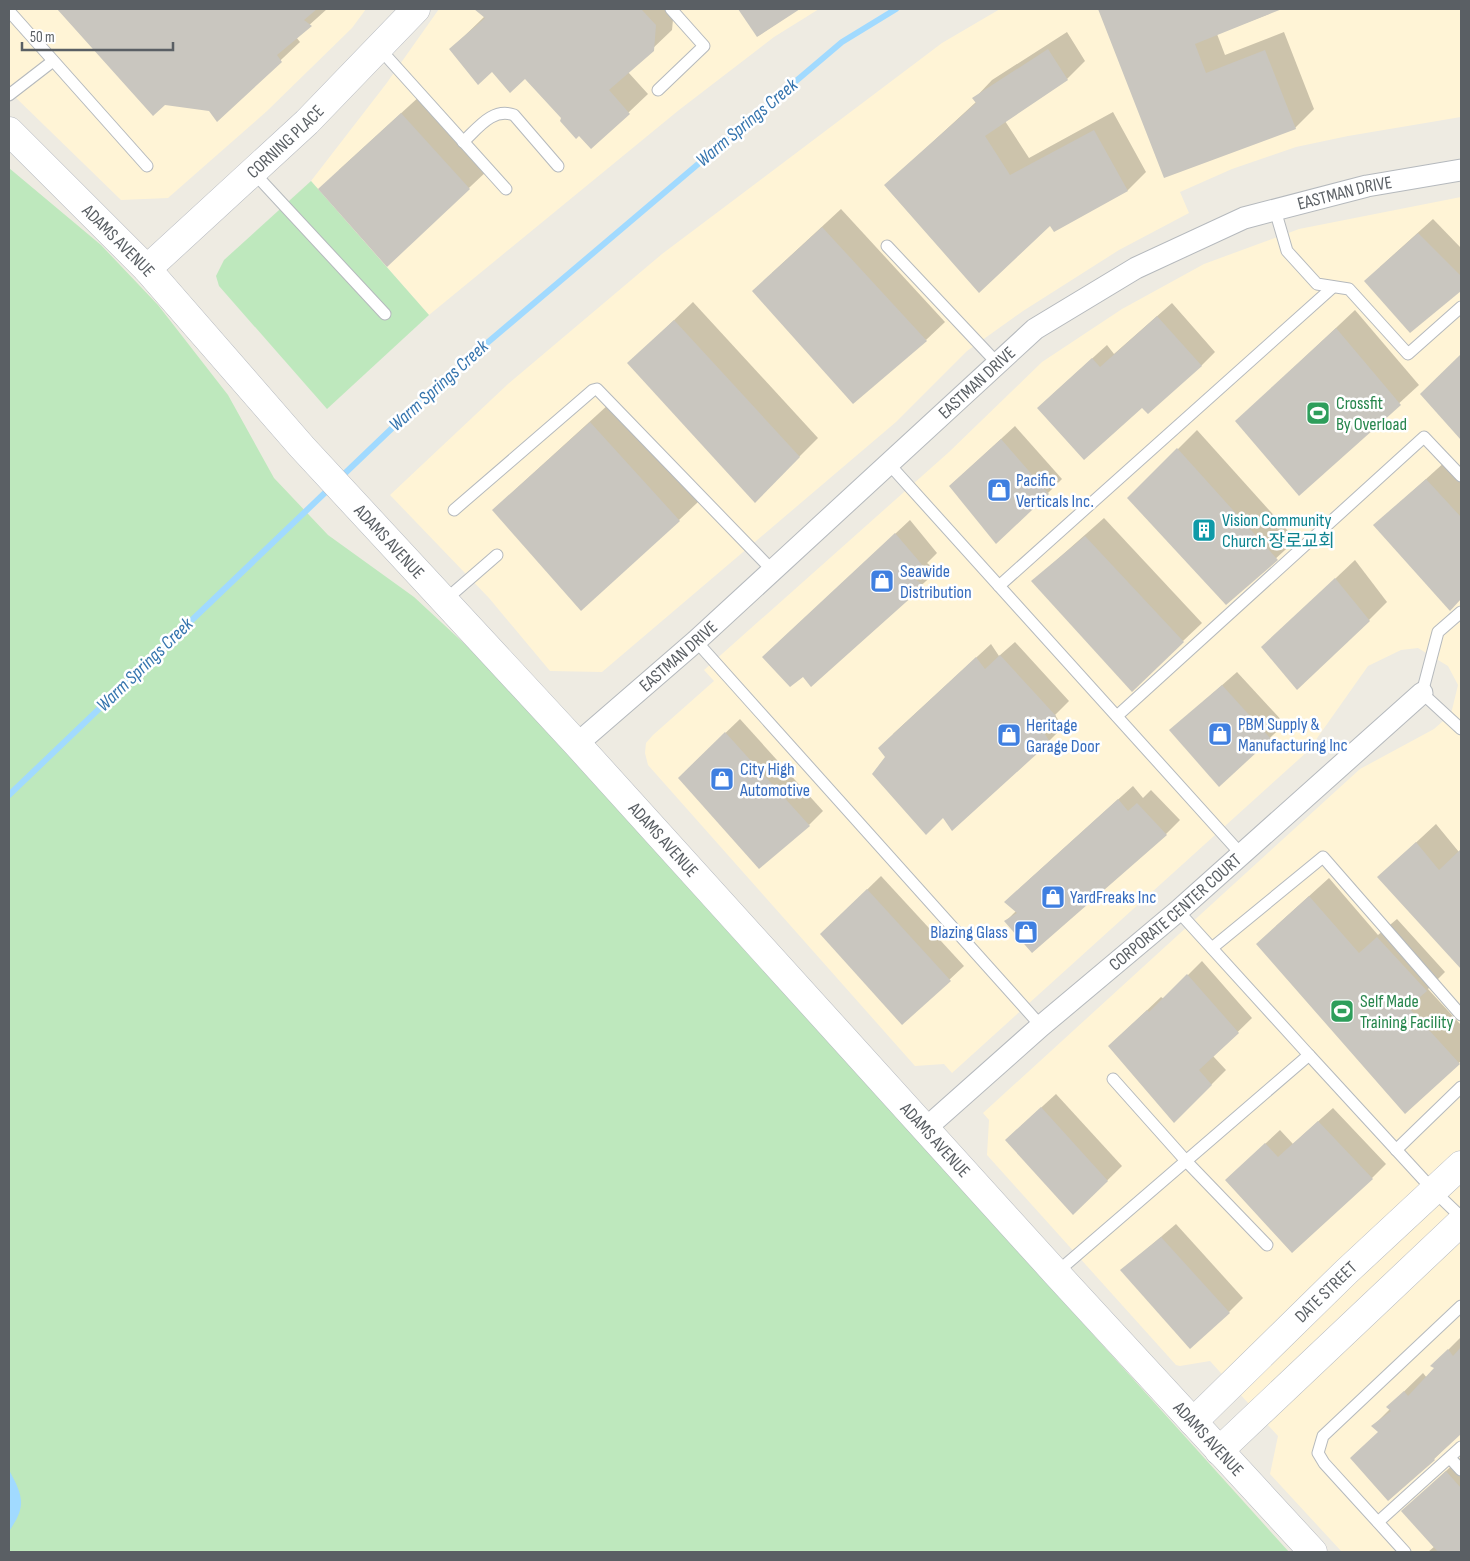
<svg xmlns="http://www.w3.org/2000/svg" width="1470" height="1561" viewBox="0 0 1470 1561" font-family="'Sofia Sans Condensed','Noto Sans KR',sans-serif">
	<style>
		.commercial { fill: #fff4d6 }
		.green { fill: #bee8bd }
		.water { fill: #a1daff }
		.shadow { fill: #0003 }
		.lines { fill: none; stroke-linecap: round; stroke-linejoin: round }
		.stream { stroke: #a1daff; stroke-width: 6 }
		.building { fill: #c9c6bf }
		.lane-casing { stroke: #b5b9bd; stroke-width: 13 }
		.street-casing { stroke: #b5b9bd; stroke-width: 23 }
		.secondary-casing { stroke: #b6bac0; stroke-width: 29 }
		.lane { stroke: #fff; stroke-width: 11 }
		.street { stroke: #fff; stroke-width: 21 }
		.secondary { stroke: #fff; stroke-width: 28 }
		.labels { text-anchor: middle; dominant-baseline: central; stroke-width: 5; stroke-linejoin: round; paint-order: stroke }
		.street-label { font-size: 18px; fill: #5a5f64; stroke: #fff }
		.leisure-label { font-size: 18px; fill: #27864d; stroke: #fff; text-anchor: start }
		.shop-label { font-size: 18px; fill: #366cbe; stroke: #fff; text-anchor: start }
		.culture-label { font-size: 18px; fill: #0d838f; stroke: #fff; text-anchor: start }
		.water-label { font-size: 19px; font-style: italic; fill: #3675ae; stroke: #fff }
	</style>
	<rect width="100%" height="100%" fill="#eeebe2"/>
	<!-- commercial -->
	<g class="commercial">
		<polygon points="9,9 366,9 352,28 267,111 168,198 121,200 9,91"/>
		<polygon points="439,9 819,9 774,37 679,110 429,315 311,181 386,84"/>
		<polygon points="1000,9 1461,9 1461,117 1348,136 1296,147 1232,169 1180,192 1189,213 1119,250 1023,311 967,351 896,422 602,672 550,671 489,598 390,495 508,384 662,254 942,43"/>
		<polygon points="1461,197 1461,1552 1342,1552 1270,1474 1278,1436 1210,1361 1180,1366 1176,1365 987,1155 989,1120 983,1113 1360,769 1434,729 1451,714 1458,685 1448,666 1418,648 1401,650 1368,666 1308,751 952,1073 944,1064 915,1066 648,765 645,753 646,743 653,735 714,681 704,670 949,452 1042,362 1122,309 1204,264 1299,229"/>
	</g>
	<!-- green -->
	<g class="green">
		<polygon points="9,168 101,245 158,305 228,395 274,478 328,535 414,597 469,648 597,784 1289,1552 9,1552"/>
		<polygon points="311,181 429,315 327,409 219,286 216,276 224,260"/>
	</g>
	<!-- water -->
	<path class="water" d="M9 1470C23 1496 27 1506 9 1531Z"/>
	<!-- shadow -->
	<g class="shadow">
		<polygon points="58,9 327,9 296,37 300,42 217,120 210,110 164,104 153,114"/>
		<polygon points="482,9 674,9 672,30 628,72 648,94 591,148 525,77 492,70 451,49 485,16 479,11"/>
		<polygon points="740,9 798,9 758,36"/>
		<polygon points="1099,9 1274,9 1269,14 1217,34 1225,55 1284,32 1314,109 1295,128 1165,176"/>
		<polygon points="1067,32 1085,61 1067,79 1005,121 1029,158 1113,112 1146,172 1128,190 1051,224 886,185 976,102 974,99 992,80"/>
		<polygon points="421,95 488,170 387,265 339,170"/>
		<polygon points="841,209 945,322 926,340 772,273"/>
		<polygon points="1433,219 1461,248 1461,289 1410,332 1380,267"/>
		<polygon points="693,302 818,438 755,501 648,345"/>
		<polygon points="1172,303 1215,352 1201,366 1142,406 1053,394 1107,345 1114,354"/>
		<polygon points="1355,310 1419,385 1300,494 1237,421"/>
		<polygon points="1461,355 1461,438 1421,394"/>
		<polygon points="609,404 698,502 679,520 493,510"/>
		<polygon points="1015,426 1062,479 1048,493 950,486"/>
		<polygon points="1197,430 1296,540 1226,604 1129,498"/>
		<polygon points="1446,461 1461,478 1461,598 1450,609 1375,525"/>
		<polygon points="1104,518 1202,623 1183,641 1033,581"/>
		<polygon points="910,520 937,553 927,563 937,571 812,685 778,643"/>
		<polygon points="1355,560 1387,602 1369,620 1280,631"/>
		<polygon points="1015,642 1069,701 1055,715 1063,727 1049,741 943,816 926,833 873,774 887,757 893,734 991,644 999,656"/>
		<polygon points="1237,672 1285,724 1219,785 1171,730"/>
		<polygon points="740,719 823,811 809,825 693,764"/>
		<polygon points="1133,786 1143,798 1151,790 1180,820 1166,834 1006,921 1016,911 1020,888"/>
		<polygon points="1436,824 1459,852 1461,850 1461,967 1379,877"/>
		<polygon points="881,876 964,966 902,1024 836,920"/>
		<polygon points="1329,878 1378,935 1397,919 1445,972 1428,989 1461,1025 1461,1061 1405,1112 1276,926"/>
		<polygon points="1202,961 1252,1018 1213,1056 1226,1070 1174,1122 1124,1032 1161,997 1164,999"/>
		<polygon points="1056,1094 1122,1166 1073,1214 1021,1126"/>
		<polygon points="1333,1108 1386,1164 1372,1178 1226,1180 1280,1130 1293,1144"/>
		<polygon points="1176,1224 1243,1298 1229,1312 1122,1270"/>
		<polygon points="1461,1337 1461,1431 1434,1459 1388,1499 1379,1432 1373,1426 1390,1409 1388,1407 1423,1373 1427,1378 1436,1368 1436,1362"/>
		<polygon points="1461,1457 1461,1552 1428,1552 1435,1546 1403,1511"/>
	</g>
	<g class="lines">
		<!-- stream -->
		<g class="stream">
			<polyline points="340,478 434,388 842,42 896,9"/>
			<polyline points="9,795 331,487"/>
		</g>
	</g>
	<!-- building -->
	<g class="building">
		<polygon points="57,9 317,9 304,20 312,26 277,55 282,62 217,122 209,111 165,105 153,116"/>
		<polygon points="474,9 641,9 656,25 654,51 609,90 630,114 591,149 579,136 576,139 560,121 561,118 525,79 510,93 492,72 478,85 449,49 485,18"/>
		<polygon points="738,9 800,9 757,37"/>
		<polygon points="1098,9 1282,9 1195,44 1206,73 1265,50 1296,129 1164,178"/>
		<polygon points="1048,49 1068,80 985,136 1010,175 1094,130 1128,191 1054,232 1050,226 979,293 884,185 976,103 972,98"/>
		<polygon points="401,113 470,189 387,267 318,189"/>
		<polygon points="822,227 927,341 853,404 752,291"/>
		<polygon points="1418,233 1461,276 1461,291 1410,333 1364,281"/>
		<polygon points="1157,316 1202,366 1148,414 1142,408 1084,460 1037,408 1092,358 1100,367"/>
		<polygon points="674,320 800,457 755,503 627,363"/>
		<polygon points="1336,328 1401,405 1299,496 1235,421"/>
		<polygon points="1461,354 1461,440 1420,394"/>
		<polygon points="590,422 680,521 581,611 492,510"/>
		<polygon points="1001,439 1049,494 996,544 949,486"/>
		<polygon points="1177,448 1278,560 1226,605 1127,498"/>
		<polygon points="1426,479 1461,517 1461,599 1450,611 1373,525"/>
		<polygon points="895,533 924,567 913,577 924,586 811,687 803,677 790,687 762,657"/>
		<polygon points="1085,536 1184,642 1132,692 1031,581"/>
		<polygon points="1335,578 1370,621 1297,690 1261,647"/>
		<polygon points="1000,655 1056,716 1041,728 1050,742 952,831 943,818 926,835 872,774 885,757 878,748 976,657 985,669"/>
		<polygon points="1222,685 1271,739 1219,787 1169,730"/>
		<polygon points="725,732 810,826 759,869 678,778"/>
		<polygon points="1118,799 1128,811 1137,803 1167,835 1032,953 1004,921 1017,913 1004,902"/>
		<polygon points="1416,842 1439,870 1461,849 1461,969 1377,877"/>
		<polygon points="867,889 951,981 902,1025 820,934"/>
		<polygon points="1309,896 1359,953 1377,937 1427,991 1408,1007 1460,1064 1405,1114 1256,944"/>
		<polygon points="1187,974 1239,1033 1199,1070 1212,1085 1174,1123 1108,1046 1147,1010 1149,1012"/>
		<polygon points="1041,1107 1108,1181 1073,1215 1005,1140"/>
		<polygon points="1318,1121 1373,1179 1292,1253 1225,1180 1265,1143 1278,1157"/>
		<polygon points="1161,1237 1230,1313 1190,1349 1120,1270"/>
		<polygon points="1461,1347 1461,1434 1434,1459 1435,1460 1388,1501 1350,1458 1378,1432 1371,1426 1391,1411 1386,1407 1404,1391 1408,1396 1434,1368 1430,1366 1448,1349 1453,1356"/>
		<polygon points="1446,1471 1461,1488 1461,1552 1438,1552 1401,1511"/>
	</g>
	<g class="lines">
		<!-- lane casing -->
		<g class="lane-casing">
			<g id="lane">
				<polyline points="9,11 147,166"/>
				<polyline points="379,48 506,189"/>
				<polyline points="658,90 704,46 671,9"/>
				<polyline points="9,95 53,61"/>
				<path d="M463 142C478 128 493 107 514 115L558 166"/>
				<polyline points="254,173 385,314"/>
				<polyline points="1275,210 1287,251 1317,284 1349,289 1408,354 1461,307"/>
				<polyline points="887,246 998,364"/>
				<polyline points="889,464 1241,854"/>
				<polyline points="454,510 593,390 597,389 773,571"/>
				<polyline points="999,586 1333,287"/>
				<polyline points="444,601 497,555"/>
				<polyline points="1461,612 1438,632 1422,693 1461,729"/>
				<polyline points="696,641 1041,1026"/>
				<polyline points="1117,716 1424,437 1461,476"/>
				<polyline points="1178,911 1309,1055"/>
				<polyline points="1212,948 1323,857 1461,1015"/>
				<polyline points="1113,1079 1187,1162 1267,1245"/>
				<polyline points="1396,1150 1461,1087"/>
				<polyline points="1056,1273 1309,1055 1434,1191 1461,1217"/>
				<polyline points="1450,1458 1461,1470"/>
				<polyline points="1378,1522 1461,1447"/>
				<polyline points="1405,1552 1324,1463 1318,1453 1323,1436 1461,1306"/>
			</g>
		</g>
		<!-- street casing -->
		<g class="street-casing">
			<g id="street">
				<path id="s1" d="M577 744 696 641 1035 329 1136 268 1244 218 1367 186 1461 170"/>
				<path id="s2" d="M925 1129 1041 1026 1178 911 1422 693"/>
			</g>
		</g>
		<!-- secondary casing -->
		<g class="secondary-casing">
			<g id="secondary">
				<path id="s3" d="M9 131 147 269 302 447 577 744 1056 1273 1313 1552"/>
				<path id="s4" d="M147 269 307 122 416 9"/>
				<path id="s5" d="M1193 1422 1346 1272 1461 1165"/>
				<polyline points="1219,1451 1461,1222"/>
			</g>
		</g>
		<!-- lane -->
		<use href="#lane" class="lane"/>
		<!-- street -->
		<use href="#street" class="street"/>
		<!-- secondary -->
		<use href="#secondary" class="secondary"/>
	</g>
	<!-- icons -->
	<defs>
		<g id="stadium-square" transform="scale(1.25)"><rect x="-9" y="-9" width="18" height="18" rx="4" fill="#2e9e5b" stroke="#fff"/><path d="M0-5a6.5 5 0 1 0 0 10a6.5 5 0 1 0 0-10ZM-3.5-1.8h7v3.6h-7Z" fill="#fff"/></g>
		<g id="shop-square" transform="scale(1.25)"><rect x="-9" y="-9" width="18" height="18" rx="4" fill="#3f7fe0" stroke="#fff"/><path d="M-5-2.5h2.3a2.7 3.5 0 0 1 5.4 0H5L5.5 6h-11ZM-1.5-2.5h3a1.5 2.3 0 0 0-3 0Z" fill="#fff"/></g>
		<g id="building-square" transform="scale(1.25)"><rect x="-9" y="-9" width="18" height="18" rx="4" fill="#0f9aa8" stroke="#fff"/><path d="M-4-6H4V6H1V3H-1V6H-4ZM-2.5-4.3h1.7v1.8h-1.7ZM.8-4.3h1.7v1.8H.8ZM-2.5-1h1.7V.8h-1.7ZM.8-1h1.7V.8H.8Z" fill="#fff"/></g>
	</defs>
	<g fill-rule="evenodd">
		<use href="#stadium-square" x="1318" y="413"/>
		<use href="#shop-square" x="999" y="490"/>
		<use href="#building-square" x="1204" y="530"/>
		<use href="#shop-square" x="882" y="581"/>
		<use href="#shop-square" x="1220" y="734"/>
		<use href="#shop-square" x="1009" y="735"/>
		<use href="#shop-square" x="722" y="779"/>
		<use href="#shop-square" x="1053" y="897"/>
		<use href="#shop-square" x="1026" y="932"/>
		<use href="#stadium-square" x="1342" y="1011"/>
	</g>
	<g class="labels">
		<!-- street labels -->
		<g class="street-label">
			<text stroke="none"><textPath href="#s4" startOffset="188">CORNING PLACE</textPath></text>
			<text stroke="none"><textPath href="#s1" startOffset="959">EASTMAN DRIVE</textPath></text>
			<text stroke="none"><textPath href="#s3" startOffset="155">ADAMS AVENUE</textPath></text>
			<text stroke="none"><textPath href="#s1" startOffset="539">EASTMAN DRIVE</textPath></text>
			<text stroke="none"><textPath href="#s3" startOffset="560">ADAMS AVENUE</textPath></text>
			<text stroke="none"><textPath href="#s1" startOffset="134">EASTMAN DRIVE</textPath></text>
			<text stroke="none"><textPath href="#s3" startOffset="965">ADAMS AVENUE</textPath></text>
			<text stroke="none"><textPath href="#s2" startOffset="331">CORPORATE CENTER COURT</textPath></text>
			<text stroke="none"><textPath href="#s3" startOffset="1370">ADAMS AVENUE</textPath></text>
			<text stroke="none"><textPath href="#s5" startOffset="186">DATE STREET</textPath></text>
			<text stroke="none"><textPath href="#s3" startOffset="1775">ADAMS AVENUE</textPath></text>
		</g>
		<!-- leisure labels -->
		<g class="leisure-label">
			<text x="1336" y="403">Crossfit<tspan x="1336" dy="21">By Overload</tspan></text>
			<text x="1360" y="1001">Self Made<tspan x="1360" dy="21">Training Facility</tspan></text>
		</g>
		<!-- shop labels -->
		<g class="shop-label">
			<text x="1016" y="480">Pacific<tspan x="1016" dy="21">Verticals Inc.</tspan></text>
			<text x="900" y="571">Seawide<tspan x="900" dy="21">Distribution</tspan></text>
			<text x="1238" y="724">PBM Supply &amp;<tspan x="1238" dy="21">Manufacturing Inc</tspan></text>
			<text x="1026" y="725">Heritage<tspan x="1026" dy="21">Garage Door</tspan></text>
			<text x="740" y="769">City High<tspan x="740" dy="21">Automotive</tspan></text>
			<text x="1070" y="897">YardFreaks Inc</text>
			<text x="1008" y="932" text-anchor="end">Blazing Glass</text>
		</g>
		<!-- culture labels -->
		<g class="culture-label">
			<text x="1222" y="520">Vision Community<tspan x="1222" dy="21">Church 장로교회</tspan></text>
		</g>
		<!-- water labels -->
		<g class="water-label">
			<text transform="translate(747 123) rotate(-40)">Warm Springs Creek</text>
			<text transform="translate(439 386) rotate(-42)">Warm Springs Creek</text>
			<text transform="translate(145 665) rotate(-44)">Warm Springs Creek</text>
		</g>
	</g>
	<!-- border -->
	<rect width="1470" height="1561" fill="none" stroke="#5a5f64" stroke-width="20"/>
	<!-- scale -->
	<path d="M22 42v8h151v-8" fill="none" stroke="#5a5f64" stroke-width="2.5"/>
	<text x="30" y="42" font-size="15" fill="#5a5f64" stroke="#ffffff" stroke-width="4" paint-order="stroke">50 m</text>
</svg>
